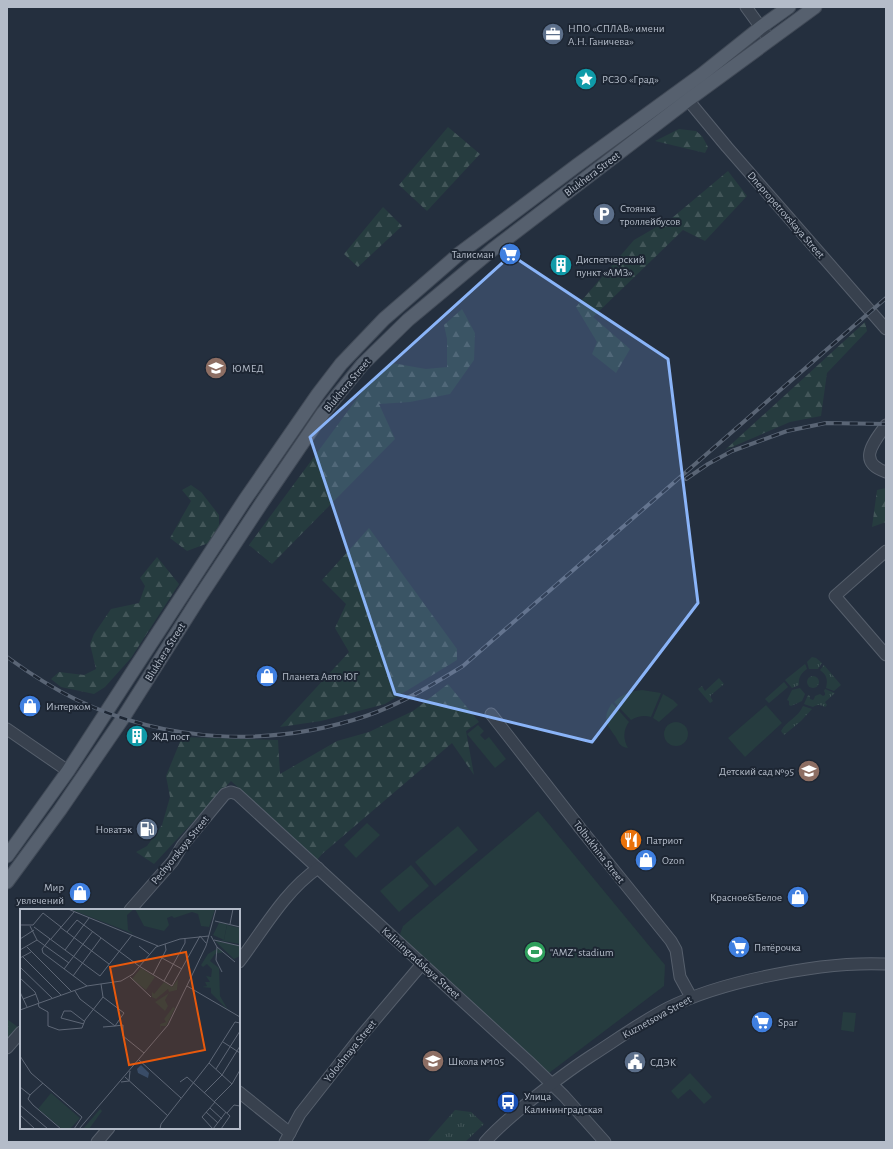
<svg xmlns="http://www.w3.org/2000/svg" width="893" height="1149" viewBox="0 0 893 1149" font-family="'Alegreya Sans',sans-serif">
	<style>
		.grass { fill: url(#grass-tufts) }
		.forest { fill: url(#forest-firs) }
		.park { fill: #263c3f }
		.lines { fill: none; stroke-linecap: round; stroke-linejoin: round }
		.minor-casing { stroke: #565f6c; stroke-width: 13 }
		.major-casing { stroke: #414a57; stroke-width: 15 }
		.minor { stroke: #38414e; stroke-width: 11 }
		.major { stroke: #56606e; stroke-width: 13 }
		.rail-casing { stroke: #5a6575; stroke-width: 4 }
		.rail { stroke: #1d2633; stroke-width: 2.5; stroke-dasharray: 8; stroke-linecap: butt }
		.marked { fill: #8ab4f8; fill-opacity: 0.2; stroke: #8ab4f8; stroke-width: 3; stroke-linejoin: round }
		.labels { text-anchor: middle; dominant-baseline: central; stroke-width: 4; stroke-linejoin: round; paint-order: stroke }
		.poi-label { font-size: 11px; fill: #b4bcc9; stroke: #1d2633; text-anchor: start }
		.street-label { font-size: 11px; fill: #b4bcc9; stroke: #1d2633 }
		.inset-road { fill: none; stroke: #5e6776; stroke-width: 1 }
		.view { fill: #e8590c; fill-opacity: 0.15; stroke: #e8590c; stroke-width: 2 }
		.inset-edge { fill: none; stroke: #b4bcc9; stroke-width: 2 }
	</style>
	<defs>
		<pattern id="grass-tufts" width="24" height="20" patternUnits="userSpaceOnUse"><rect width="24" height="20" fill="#263c3f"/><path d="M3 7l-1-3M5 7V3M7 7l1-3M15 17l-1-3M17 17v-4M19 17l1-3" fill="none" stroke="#435659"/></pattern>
		<pattern id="forest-firs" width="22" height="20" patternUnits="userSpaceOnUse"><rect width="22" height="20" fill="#263c3f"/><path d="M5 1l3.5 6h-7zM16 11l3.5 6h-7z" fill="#435659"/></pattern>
	</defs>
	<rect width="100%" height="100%" fill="#242f3e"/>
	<!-- grass -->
	<g class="grass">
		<polygon points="812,657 816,658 822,663 818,669 809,669 807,662"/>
		<path d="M805 664 806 666 807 669C801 673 798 678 799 685L792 688 785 680Z"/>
		<path d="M824 665 841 685 834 691 826 688C828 680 827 675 820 670Z"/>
		<circle cx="813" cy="682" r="6"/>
		<polygon points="719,678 724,684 710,696 713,701 710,703 698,689 702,686 705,691"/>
		<polygon points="784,682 788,687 769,703 765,699"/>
		<polygon points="800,688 805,694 802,701 791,706 789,705 789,701 787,700 792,690"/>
		<path d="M825 689 835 693 825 702 827 705 825 707C821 705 818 704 813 707L804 704 808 695 810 696V699L813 700 814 699 815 696 820 694 823 696 825 695V693L824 691Z"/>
		<path d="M803 706 812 709 801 721 784 735 781 731C787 720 798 718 803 706Z"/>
		<polygon points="455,1110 471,1112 484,1124 465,1142 427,1142"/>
	</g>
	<!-- forest -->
	<g class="forest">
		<polygon points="448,127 480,154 427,211 399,185"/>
		<polygon points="679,129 696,131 702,136 708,147 705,153 655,141"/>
		<polygon points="728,171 747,196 705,241 683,230 593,317 630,349 616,373 592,354 597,342 576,307 634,240 672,218"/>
		<polygon points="383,207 402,226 358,267 344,254"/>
		<polygon points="462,309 475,333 474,360 450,394 410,402 379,404 395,439 272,564 249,545 370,381 392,363 426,369 447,367 447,339 444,325"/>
		<polygon points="865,322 867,331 827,373 821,416 790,422 725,450"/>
		<polygon points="191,485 201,492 219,515 219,527 211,542 187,551 170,538 191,501 182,490"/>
		<polygon points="886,488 886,522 872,527 877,490"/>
		<polygon points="369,528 457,649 457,660 385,704 321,721 280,727 349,652 335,628 346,604 322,580"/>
		<polygon points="157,557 179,584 131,658 105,687 94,694 61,687 51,679 59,672 84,675 96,669 90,644 94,634 111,609 139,603 145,586 140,578"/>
		<polygon points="448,684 479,722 466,731 474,775 452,743 322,854 317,860 231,781 154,864 136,852 147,846 162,825 170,797 166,776 182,737 278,740 280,774 337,741 369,732 413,711"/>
		<polygon points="7,1019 19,1028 7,1042"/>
	</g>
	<!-- park -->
	<g class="park">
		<path d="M642 690 661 693 651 717C644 715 638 716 631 720L614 702C622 694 631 691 642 690Z"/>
		<polygon points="663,694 673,700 678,705 659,722 653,718"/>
		<path d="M612 703 629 722C623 730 623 739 628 748 619 747 619 742 615 736 606 723 602 718 612 703Z"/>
		<polygon points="766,705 782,723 745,757 728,738"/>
		<circle cx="676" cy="734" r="12"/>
		<polygon points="478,725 484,731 480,735 485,740 489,737 506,759 495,768 467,734"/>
		<polygon points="538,811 665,965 664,986 549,1073 545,1073 402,939 400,934 403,926"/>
		<polygon points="367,823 380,835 356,858 344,845"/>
		<polygon points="458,826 478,850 435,886 415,862"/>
		<polygon points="411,865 429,886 399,912 380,891"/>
		<polygon points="843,1012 856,1013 854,1032 841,1030"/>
		<polygon points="690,1073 712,1097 704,1104 690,1089 678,1099 671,1091"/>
	</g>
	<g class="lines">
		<!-- minor casing -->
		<g class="minor-casing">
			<g id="minor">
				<polyline points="746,7 770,40"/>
				<polyline points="688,100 727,147 886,329"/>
				<path d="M886 425C874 442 856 462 886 472"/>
				<polyline points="886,551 835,596 886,655"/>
				<polyline points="491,714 577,824 580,828 671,941 676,950 680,977 691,997"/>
				<polyline points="7,729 68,771"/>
				<polyline points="130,910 173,861 182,846 225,794 231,792 237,794 528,1061 564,1096 605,1142"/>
				<path d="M239 962C264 929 284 892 318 868"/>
				<polyline points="7,1048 21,1032"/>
				<polyline points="239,1092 290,1133"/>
				<polyline points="97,1142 109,1128"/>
				<polyline points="285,1142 300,1114 362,1035 422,964"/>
				<path d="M485 1142C497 1128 511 1117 525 1105 546 1088 568 1071 591 1056 616 1040 641 1022 668 1008 698 993 730 984 763 977 804 968 844 962 886 964"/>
			</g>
		</g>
		<!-- major casing -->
		<g class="major-casing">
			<g id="major">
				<polyline points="7,856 68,771 131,674 244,501 318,394 341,364 384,319 460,253 576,166 701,75 761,27 789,7"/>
				<polyline points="7,882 60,810 123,718 199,598 263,501 323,413 362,365 408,320 492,250 688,100 815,7"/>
			</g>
		</g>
		<!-- minor -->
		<use href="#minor" class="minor"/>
		<!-- major -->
		<use href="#major" class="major"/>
		<!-- rail casing -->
		<g class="rail-casing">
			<g id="rail">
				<polyline points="686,479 708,464 732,451 787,431 826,423 886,424"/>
				<path d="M7 657C29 673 52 688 77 700 168 743 270 748 366 716 401 704 432 685 463 666L886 298"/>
			</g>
		</g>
		<!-- rail -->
		<use href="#rail" class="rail"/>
	</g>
	<!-- marked area -->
	<path class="marked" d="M511 255 668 359 698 603 592 742 395 694 310 437Z"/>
	<!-- icons -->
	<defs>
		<g id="office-disc" transform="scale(1.15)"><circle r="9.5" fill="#5c6f8a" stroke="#1d2633"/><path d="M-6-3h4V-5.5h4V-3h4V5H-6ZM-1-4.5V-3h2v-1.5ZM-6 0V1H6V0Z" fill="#fff"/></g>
		<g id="sight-disc" transform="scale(1.15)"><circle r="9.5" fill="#0f9aa8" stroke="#1d2633"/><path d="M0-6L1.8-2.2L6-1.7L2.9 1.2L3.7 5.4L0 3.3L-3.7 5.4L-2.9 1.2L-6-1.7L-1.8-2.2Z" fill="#fff"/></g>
		<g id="parking-disc" transform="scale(1.15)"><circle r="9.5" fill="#5c6f8a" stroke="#1d2633"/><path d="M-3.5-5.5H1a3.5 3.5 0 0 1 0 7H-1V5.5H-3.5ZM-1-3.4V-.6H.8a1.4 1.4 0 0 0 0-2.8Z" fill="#fff"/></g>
		<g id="supermarket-disc" transform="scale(1.15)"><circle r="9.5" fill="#3f7fe0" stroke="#1d2633"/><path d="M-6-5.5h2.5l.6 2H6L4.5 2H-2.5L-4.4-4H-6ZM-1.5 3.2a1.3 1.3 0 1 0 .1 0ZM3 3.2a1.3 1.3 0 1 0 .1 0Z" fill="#fff"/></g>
		<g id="building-disc" transform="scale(1.15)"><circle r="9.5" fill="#0f9aa8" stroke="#1d2633"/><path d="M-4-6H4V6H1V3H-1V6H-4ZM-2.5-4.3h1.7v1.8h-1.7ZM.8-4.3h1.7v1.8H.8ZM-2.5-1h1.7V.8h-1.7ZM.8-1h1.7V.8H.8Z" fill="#fff"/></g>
		<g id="university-disc" transform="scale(1.15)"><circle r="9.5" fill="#8d6e63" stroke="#1d2633"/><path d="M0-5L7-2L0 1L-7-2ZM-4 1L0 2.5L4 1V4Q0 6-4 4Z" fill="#fff"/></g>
		<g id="shop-disc" transform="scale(1.15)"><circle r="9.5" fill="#3f7fe0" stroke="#1d2633"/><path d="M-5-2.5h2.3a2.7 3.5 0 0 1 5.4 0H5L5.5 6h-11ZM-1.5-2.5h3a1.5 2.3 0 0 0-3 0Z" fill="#fff"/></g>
		<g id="school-disc" transform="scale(1.15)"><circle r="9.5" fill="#8d6e63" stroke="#1d2633"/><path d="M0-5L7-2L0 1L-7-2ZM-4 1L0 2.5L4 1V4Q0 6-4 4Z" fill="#fff"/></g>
		<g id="fuel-disc" transform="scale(1.15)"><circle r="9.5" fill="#5c6f8a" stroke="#1d2633"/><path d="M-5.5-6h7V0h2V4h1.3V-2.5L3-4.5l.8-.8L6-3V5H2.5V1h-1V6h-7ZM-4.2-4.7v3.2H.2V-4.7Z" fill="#fff"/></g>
		<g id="restaurant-disc" transform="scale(1.15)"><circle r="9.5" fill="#e8710a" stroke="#1d2633"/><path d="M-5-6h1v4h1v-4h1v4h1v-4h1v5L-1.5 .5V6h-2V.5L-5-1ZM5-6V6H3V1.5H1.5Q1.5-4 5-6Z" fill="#fff"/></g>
		<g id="stadium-disc" transform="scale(1.15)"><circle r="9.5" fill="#2e9e5b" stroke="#1d2633"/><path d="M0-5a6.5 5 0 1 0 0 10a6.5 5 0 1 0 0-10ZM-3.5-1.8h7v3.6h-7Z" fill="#fff"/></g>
		<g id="civic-disc" transform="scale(1.15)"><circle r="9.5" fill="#5c6f8a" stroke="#1d2633"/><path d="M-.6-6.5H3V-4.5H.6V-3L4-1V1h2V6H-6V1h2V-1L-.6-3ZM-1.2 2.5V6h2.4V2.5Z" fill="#fff"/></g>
		<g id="bus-disc" transform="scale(1.15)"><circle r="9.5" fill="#1a4fb4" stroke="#1d2633"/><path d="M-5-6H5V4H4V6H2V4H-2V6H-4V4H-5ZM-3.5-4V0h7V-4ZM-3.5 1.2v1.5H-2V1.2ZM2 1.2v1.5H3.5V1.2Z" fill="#fff"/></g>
	</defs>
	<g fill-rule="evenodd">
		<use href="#office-disc" x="553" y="34"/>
		<use href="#sight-disc" x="586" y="79"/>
		<use href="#parking-disc" x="604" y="214"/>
		<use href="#supermarket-disc" x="510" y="254"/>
		<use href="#building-disc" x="561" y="265"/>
		<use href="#university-disc" x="216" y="368"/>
		<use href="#shop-disc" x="267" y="676"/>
		<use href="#shop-disc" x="30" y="706"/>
		<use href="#building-disc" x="137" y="736"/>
		<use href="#school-disc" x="809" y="771"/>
		<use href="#fuel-disc" x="147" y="829"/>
		<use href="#restaurant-disc" x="631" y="840"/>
		<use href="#shop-disc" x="646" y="860"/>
		<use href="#shop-disc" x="80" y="893"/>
		<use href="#shop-disc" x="798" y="897"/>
		<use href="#supermarket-disc" x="739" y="947"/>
		<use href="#stadium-disc" x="535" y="952"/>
		<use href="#supermarket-disc" x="762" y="1022"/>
		<use href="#school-disc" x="433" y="1061"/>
		<use href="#civic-disc" x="635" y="1062"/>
		<use href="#bus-disc" x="508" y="1102"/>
	</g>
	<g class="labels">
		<!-- poi labels -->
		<g class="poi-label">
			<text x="568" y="28">НПО «СПЛАВ» имени<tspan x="568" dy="13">А.Н. Ганичева»</tspan></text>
			<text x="602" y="79">РСЗО «Град»</text>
			<text x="620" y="208">Стоянка<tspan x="620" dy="13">троллейбусов</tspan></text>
			<text x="494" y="254" text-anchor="end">Талисман</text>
			<text x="576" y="259">Диспетчерский<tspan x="576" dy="13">пункт «АМЗ»</tspan></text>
			<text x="232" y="368">ЮМЕД</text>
			<text x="282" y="676">Планета Авто ЮГ</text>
			<text x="46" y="706">Интерком</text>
			<text x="152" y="736">ЖД пост</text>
			<text x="794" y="771" text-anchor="end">Детский сад №95</text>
			<text x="132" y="829" text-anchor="end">Новатэк</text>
			<text x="646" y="840">Патриот</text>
			<text x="662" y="860">Ozon</text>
			<text x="64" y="887" text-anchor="end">Мир<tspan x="64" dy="13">увлечений</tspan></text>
			<text x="782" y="897" text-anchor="end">Красное&amp;Белое</text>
			<text x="754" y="947">Пятёрочка</text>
			<text x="550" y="952">"AMZ" stadium</text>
			<text x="778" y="1022">Spar</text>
			<text x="448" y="1061">Школа №105</text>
			<text x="650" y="1062">СДЭК</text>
			<text x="524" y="1096">Улица<tspan x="524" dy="13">Калининградская</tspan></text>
		</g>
		<!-- street labels -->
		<g class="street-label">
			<text transform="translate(592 174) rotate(-37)">Blukhera Street</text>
			<text transform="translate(786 215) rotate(49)">Dnepropetrovskaya Street</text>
			<text transform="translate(347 385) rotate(-50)">Blukhera Street</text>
			<text transform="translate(165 652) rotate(-58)">Blukhera Street</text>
			<text transform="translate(180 850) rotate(-51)">Pechyorskaya Street</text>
			<text transform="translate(599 852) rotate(52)">Tolbukhina Street</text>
			<text transform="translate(421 963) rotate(42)">Kaliningradskaya Street</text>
			<text transform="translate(657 1017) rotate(-29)">Kuznetsova Street</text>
			<text transform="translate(350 1051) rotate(-51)">Yolochnaya Street</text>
		</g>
	</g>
	<!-- overview -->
	<g transform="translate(20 909)">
		<rect width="220" height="220" fill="#242f3e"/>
		<path d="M195 32 220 37V47L214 50ZM198 39 204 43 195 45 190 52 199 59 200 87 208 101 191 84V79L182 78 187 77 185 73H190L186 67 191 68 192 60 187 55 183 58 181 56 188 45ZM158 70 157 81 149 83 148 80 136 90 132 88V83L134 85 144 73 152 78ZM149 84 145 91 148 97 145 102 135 93ZM153 98 155 99 146 117H141V123L140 115 146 113 144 110ZM80 200 82 202 69 220H63Z" fill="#263c3f"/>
		<path d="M207 16 220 19V35L198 31H204Z" fill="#263c3f"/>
		<path d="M50 0H114L107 6 108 21 114 25ZM115 0H195L189 18 181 17 178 5 172 3 154 9 152 7 147 9 149 16 144 22 124 17ZM199 14 207 15 204 31 193 26ZM121 59 135 68 126 81 112 70Z" fill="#263c3f"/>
		<path d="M31 184 60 209 50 220H42L18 200Z" fill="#263c3f"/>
		<path d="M121 156 129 164 128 169 118 164 117 160Z" fill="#394c67"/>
		<path class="inset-road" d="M48 0 138 37M195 12 220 18M210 15 213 0M0 16H13L23 4 41 18M10 17 17 31 49 54M14 18 80 67 112 26M40 18 89 55M47 23 57 11 119 57 152 77 180 27 186 34M191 27 197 38 215 53M0 30 14 21M30 30 22 40 23 44 67 77M31 30 54 3M194 31 220 37M119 37 129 45M7 38 52 83M197 38 196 51 202 63M0 41 17 31M45 41 69 9M3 48 41 86M0 49 11 43M142 49 162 60M0 58 32 89M44 60 73 22M133 66 146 41 145 35M53 67 81 29M110 68 131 88M0 69 15 83 19 94M144 72 165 34V29M81 75 83 88 104 104 95 117 83 118M167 77 220 108M55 82 60 90 95 117 103 116V127L124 144M0 83 7 98M3 90 16 85M18 94 19 98 28 103V117L39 121 62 119 65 111 83 88M0 101 67 77 101 72 113 65 136 38 160 30 189 27M64 115 41 109 44 102H51L64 112M203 133 220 144M0 147 11 164 62 208 54 220M119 151 161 189M189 154 212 175M196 160 220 122M105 168 148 207M101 173 109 172 110 162M160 173 167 168 210 207 201 220M0 178 10 186 8 190 13 196 41 220M184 184 202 166 220 137M10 186 23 174M194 193 212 175 220 161M195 193 182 208 193 220 206 203M0 196 28 220M190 199 202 210M186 203 198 214M207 204 214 196 220 197M0 206 15 220M59 220 148 116 186 37 196 0M140 220 141 215 189 154 215 113 220 114"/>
		<path class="view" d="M166 43 185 141 109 156 90 58Z"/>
		<rect width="220" height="220" class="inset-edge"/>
	</g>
	<!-- border -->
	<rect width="893" height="1149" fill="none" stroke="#b4bcc9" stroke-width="16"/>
</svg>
